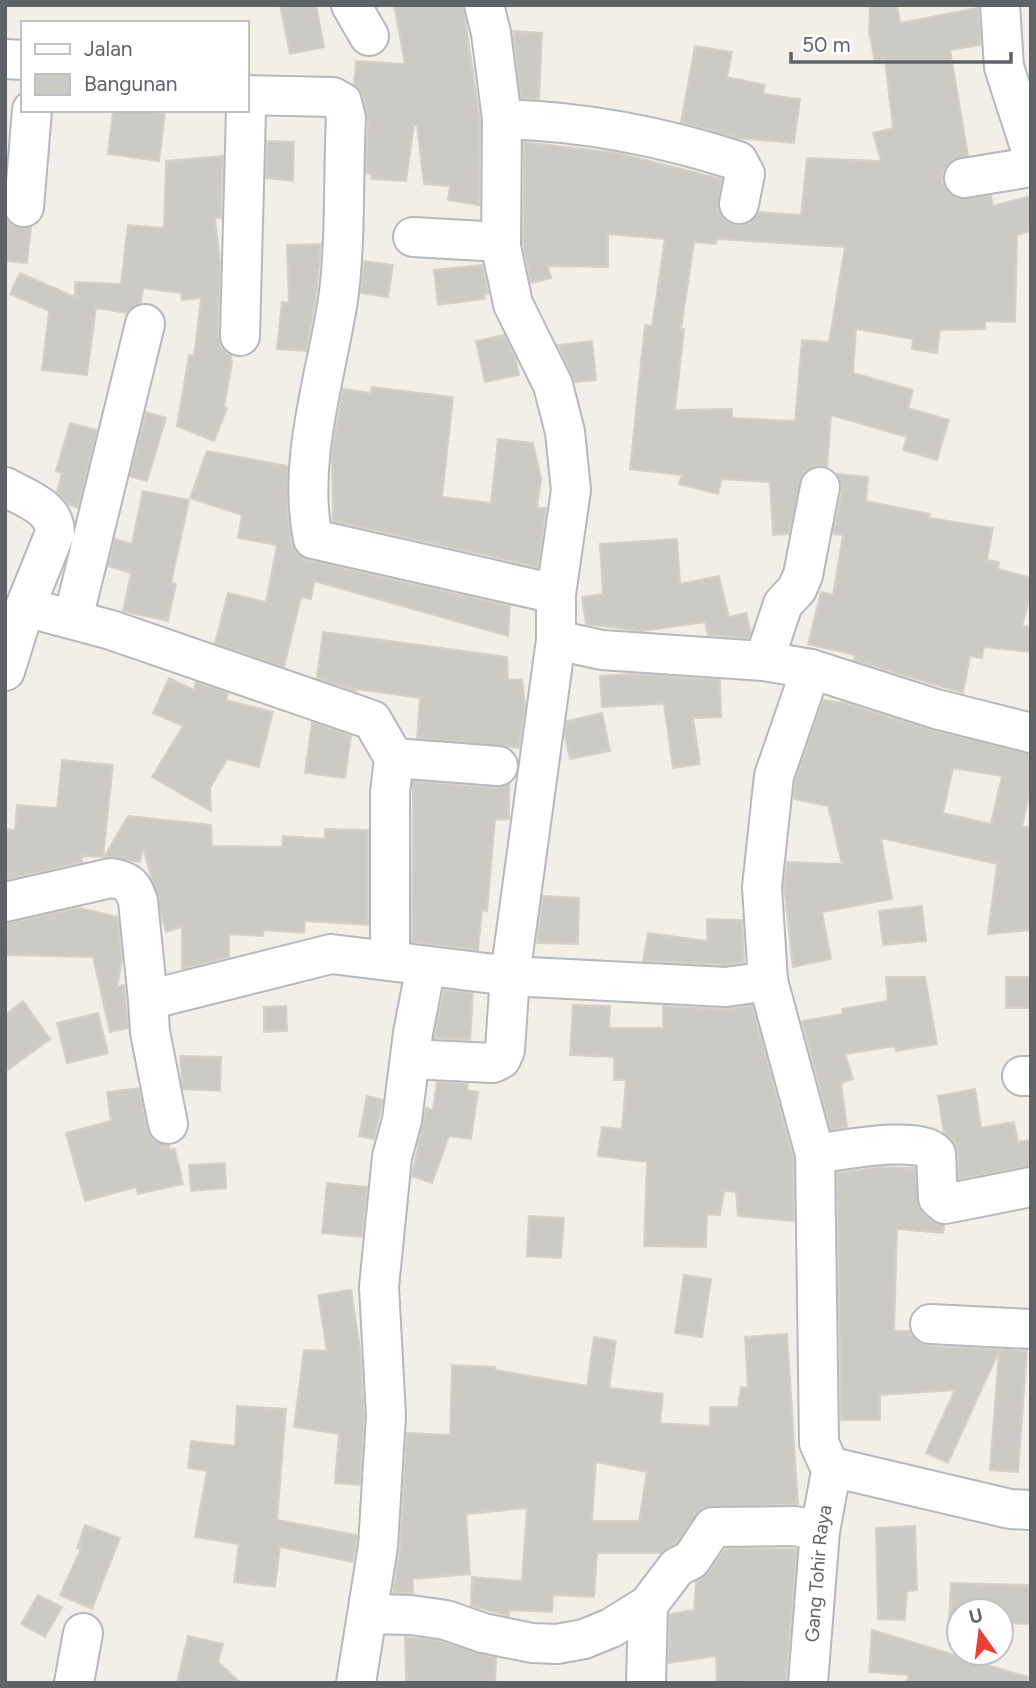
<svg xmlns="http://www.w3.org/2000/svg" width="1036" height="1688" viewBox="0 0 1036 1688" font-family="Figtree,sans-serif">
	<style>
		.building { fill: #cccac5; stroke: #d6d1c6; stroke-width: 2; fill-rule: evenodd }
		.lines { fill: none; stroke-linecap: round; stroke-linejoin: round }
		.minor-casing { stroke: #b5b8bc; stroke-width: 42 }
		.minor { stroke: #fff; stroke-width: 38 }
		.labels { text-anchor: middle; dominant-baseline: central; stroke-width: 6; stroke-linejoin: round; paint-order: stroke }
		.street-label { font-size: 19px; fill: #5f6368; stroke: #fff }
	</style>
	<rect width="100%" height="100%" fill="#f1efe8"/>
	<!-- building -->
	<g class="building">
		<polygon points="280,5 316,5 324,47 290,54"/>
		<polygon points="394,5 463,5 480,120 479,205 448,200 450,186 424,184 417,125 414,125 406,181 371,179 372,174 366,173 368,118 363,96 354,84 356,61 405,64"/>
		<path d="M870 5H897L900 23 978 8 981 45 950 50 968 155 950 162 943 171 942 181 947 191 956 198 991 196 993 206 1031 196V231L1017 235 1015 322 985 321V329L940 330 937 353 912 349 913 339 856 329 853 373 913 390 908 408 949 420 937 460 903 450 907 437 831 415 827 467 814 466 803 473 789 534 773 535 770 482 722 479 718 494 679 484 682 475 630 469 645 325 652 326 665 239 608 234V267L548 266 551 278 531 283 523 245 524 142 617 153 722 179 718 210 724 220 734 225 747 224 759 212 801 215 807 158 881 161 873 133 893 128 885 59 875 61 869 32ZM717 239 845 247 829 342 802 340 795 421 732 418V409L675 410 684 329H681L694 242 716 244Z"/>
		<polygon points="513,31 542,33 539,99 521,98"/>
		<polygon points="695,46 732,52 727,77 765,85 763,94 800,99 794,143 738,138 681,122"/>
		<polygon points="113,110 165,113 159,161 108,154"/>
		<polygon points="267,141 294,142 293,181 266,178"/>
		<polygon points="223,156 221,218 215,218 220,263 218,335 221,347 231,356 232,363 224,407 227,408 214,441 177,426 189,355 194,356 201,298 182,300 181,293 143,288 141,303 127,313 96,308 87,375 42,370 49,311 10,294 20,273 75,297 75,282 121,284 128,225 164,228 166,161"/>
		<polygon points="5,218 12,225 31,227 27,263 5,261"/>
		<polygon points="321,244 316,297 306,351 277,349 282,302 289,303 287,245"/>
		<polygon points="364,261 393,265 388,297 361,293"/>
		<polygon points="482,265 488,293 484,294 485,299 438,305 434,270"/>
		<polygon points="504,335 515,357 519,375 485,382 476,341"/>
		<polygon points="592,341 596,380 575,382 558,345"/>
		<polygon points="372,387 453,397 442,497 491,503 498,439 533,443 541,479 537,508 546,508 538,567 333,521 332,452 343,389 371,393"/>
		<polygon points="146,412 166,418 147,481 130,476"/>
		<polygon points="70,423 97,430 78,508 69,505 57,492 62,473 56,471"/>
		<polygon points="207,451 288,466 287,512 291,542 297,554 308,560 510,606 508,636 314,581 311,599 301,597 284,667 215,643 228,593 266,602 277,545 238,538 242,515 190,498"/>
		<polygon points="837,474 868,477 866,501 930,514 929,518 993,528 987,560 999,562 998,569 1031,578 1031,594 1022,626 1031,627 1031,652 984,647 982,658 970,656 963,693 854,660 855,655 808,644 821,592 833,595 843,535 833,534 842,490"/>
		<polygon points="143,491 189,500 171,583 176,584 168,621 123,611 131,573 108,566 115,539 132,544"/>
		<polygon points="677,539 680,584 719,576 729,617 746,613 751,632 749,638 708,635 705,622 642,631 586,624 582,597 603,594 600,544"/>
		<polygon points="323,632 507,657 508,680 522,679 525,705 519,748 417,738 420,698 357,689 356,691 317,678"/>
		<polygon points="632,674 720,680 721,717 693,718 700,764 673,768 664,704 602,707 600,676"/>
		<polygon points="169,678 194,690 196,682 228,693 226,700 273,712 259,767 227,759 210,788 211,811 152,777 183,726 153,713"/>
		<path d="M823 700 845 703 931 730 1031 754V788L1022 826 1031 828V930L988 934 997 864 881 838 892 899 822 912 831 959 793 967 784 887 787 862 842 864 828 806 794 799 795 781ZM953 768 1002 776 991 824 943 813Z"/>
		<polygon points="602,713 610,751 570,759 565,736 567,721"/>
		<polygon points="312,722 351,736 345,778 305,773"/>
		<polygon points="62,760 113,765 103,857 82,856 82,862 8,879 5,876 5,829 15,830 17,805 57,808"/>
		<polygon points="413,781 496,788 509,784 509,819 495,820 487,911 482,910 478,950 412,942"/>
		<polygon points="128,816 211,825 212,846 282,847 283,836 325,839 325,829 368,830 368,925 305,921 304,933 264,930 263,936 229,934 229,957 182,969 182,927 166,932 143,847 140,862 104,857"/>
		<polygon points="543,896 579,898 578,944 537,943"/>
		<polygon points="922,906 926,941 883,945 879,911"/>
		<polygon points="79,908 118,917 122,960 117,987 124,985 128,1028 110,1032 93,957 6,955 7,923"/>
		<polygon points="707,919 742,920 744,962 725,965 643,961 648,933 707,941"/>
		<polygon points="886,977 925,977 937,1044 896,1051 895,1046 845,1054 853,1079 841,1083 847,1127 831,1130 802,1021 843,1014 842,1009 888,1001"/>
		<rect x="1006" y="977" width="25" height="31"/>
		<polygon points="444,990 473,993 470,1040 434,1038"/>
		<polygon points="23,1001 50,1039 5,1072 5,1015"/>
		<polygon points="573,1005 610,1006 609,1028 663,1028 663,1006 725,1009 752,1005 793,1157 794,1221 738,1216 736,1192 724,1191 720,1215 707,1214 706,1247 644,1246 647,1162 598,1156 602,1127 622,1129 626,1080 614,1080 614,1057 570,1055"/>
		<polygon points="286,1006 287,1031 264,1032 264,1007"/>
		<polygon points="98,1013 108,1053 67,1063 57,1023"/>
		<polygon points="180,1056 221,1057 220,1091 183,1089"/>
		<polygon points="437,1082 468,1084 467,1090 478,1092 471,1139 449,1136 432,1183 412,1176 426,1108 433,1110"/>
		<polygon points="139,1088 147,1129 152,1139 169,1145 170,1150 175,1149 183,1184 138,1194 136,1187 85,1201 66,1133 111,1121 107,1092"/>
		<polygon points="975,1089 981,1128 1014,1122 1018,1142 1031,1140 1031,1166 959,1179 958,1152 955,1143 944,1133 938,1096"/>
		<polygon points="367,1096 383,1100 374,1139 359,1136"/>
		<polygon points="225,1163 226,1188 191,1191 189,1165"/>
		<polygon points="881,1167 915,1168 919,1208 931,1221 944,1225 943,1233 897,1229 894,1331 910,1331 918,1342 929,1346 1027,1351 1018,1472 990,1470 999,1351 948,1463 926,1453 955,1390 880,1395 880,1420 841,1420 837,1173"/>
		<polygon points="327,1183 367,1187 362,1237 322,1233"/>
		<polygon points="529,1216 564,1218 561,1258 527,1256"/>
		<polygon points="684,1275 711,1279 702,1337 675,1333"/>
		<polygon points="351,1290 360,1348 364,1416 360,1485 335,1483 339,1434 294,1427 304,1350 327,1351 318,1295"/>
		<path d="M787 1334 798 1504 703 1508 676 1543 661 1553H597L594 1597 553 1595 552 1612 509 1610V1616L471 1606 472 1577 522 1581 527 1508 466 1514 470 1574 413 1579V1593H393L400 1547 407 1433 450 1435 452 1365 495 1367V1370L587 1386 594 1337 616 1341 609 1388 663 1394 660 1423 710 1426V1407H738L741 1387 748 1388 745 1337ZM596 1462 647 1472 639 1521H592Z"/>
		<polygon points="237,1406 286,1409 277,1520 357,1535 353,1562 280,1547 275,1587 234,1582 239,1544 195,1537 207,1471 188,1468 191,1441 235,1446"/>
		<polygon points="85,1525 120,1538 92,1609 60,1595 81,1549 77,1548"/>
		<polygon points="915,1526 917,1590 907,1591 905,1620 878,1619 876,1528"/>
		<polygon points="725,1549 797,1549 786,1680 717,1683 716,1656 668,1663 670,1614 694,1610 696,1582 709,1572"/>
		<polygon points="951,1583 1031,1585 1031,1624 1001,1623 1001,1611 959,1611 959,1622 949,1621"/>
		<polygon points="38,1595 62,1607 45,1637 21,1624"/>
		<polygon points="872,1630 1028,1677 1027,1683 906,1683 909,1675 869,1672"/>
		<polygon points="188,1636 223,1644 218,1662 241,1683 177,1683"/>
		<polygon points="405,1637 441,1641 496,1658 495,1683 406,1683"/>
	</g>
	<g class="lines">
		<!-- minor casing -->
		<g class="minor-casing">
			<g id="minor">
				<polyline points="351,5 369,36"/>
				<polyline points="1000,5 1004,67 1031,150"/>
				<polyline points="5,59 23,60"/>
				<path d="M247 95 333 97 342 102 346 118C343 177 346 242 338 300 326 377 297 461 313 539L556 594"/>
				<path d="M502 119C582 121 661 136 738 161L745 174 739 204"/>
				<polyline points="964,178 1031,167"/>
				<polyline points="24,207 32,110"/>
				<polyline points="413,237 501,242"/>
				<polyline points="240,336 246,110"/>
				<path d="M5 487C25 498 55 507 55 533L25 607 111 630 372 720 394 758 390 793V960"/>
				<polyline points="73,619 145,324"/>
				<polyline points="556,640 602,650 764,661 811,669 936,709 1031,733"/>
				<polyline points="764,661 783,604 797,589 803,575 820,487"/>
				<polyline points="5,671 25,607"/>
				<polyline points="394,758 498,766"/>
				<path d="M5 902 111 878C128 880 133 886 138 901L148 1000 331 954 510 976 726 987 768 981 815 1154 819 1443 828 1463 836 1468 1010 1509 1031 1510"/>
				<polyline points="768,981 762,887 774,776 811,669"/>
				<polyline points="148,1000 150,1032 168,1124"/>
				<polyline points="410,1059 493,1063 501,1059 505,1050 510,976 556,640 556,594 571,490 565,432 553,385 513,304 501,247 502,119 491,33 484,5"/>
				<polyline points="1022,1076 1031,1076"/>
				<path d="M815 1154C840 1151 920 1134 936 1154L938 1198 945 1204 1031 1187"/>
				<polyline points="930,1324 1031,1329"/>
				<polyline points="369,1614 411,1615 446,1620 483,1633 532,1643 557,1644 584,1639 611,1628 648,1605 677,1567 691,1560 713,1527 795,1526 820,1531"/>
				<polyline points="74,1683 83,1633"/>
				<polyline points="356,1683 378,1546 386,1416 379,1287 392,1157 402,1120 413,1033 426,966"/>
				<polyline points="646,1683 648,1605"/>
				<path id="s1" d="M808 1683 820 1531 832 1466"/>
			</g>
		</g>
		<!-- minor -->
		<use href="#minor" class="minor"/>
	</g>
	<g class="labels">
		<!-- street labels -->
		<g class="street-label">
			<text stroke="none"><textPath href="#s1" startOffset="110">Gang Tohir Raya</textPath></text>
		</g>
	</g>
	<!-- border -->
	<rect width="1036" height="1688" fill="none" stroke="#5f6368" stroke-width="14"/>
	<!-- legend -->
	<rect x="21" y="21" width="228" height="91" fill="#ffffff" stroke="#bfc1c3" stroke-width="2"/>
	<rect x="35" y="44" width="35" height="10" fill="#ffffff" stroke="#bfc1c3" stroke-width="2"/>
	<text x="84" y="56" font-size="21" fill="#5f6368">Jalan</text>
	<rect x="35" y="74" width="35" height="21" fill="#cccac5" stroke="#bfc1c3" stroke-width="2"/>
	<text x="84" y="91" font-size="21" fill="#5f6368">Bangunan</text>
	<!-- north arrow -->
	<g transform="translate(980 1632) rotate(346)"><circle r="33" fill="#ffffff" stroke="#bfc1c3" stroke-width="2"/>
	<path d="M0-5L12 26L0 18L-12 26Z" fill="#ea4335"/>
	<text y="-10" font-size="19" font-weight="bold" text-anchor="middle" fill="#5f6368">U</text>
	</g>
	<!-- scale -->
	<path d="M791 52v10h220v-10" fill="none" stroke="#5f6368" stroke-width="3.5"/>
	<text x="802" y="52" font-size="21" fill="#5f6368" stroke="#ffffff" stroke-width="5" paint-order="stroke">50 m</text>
</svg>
